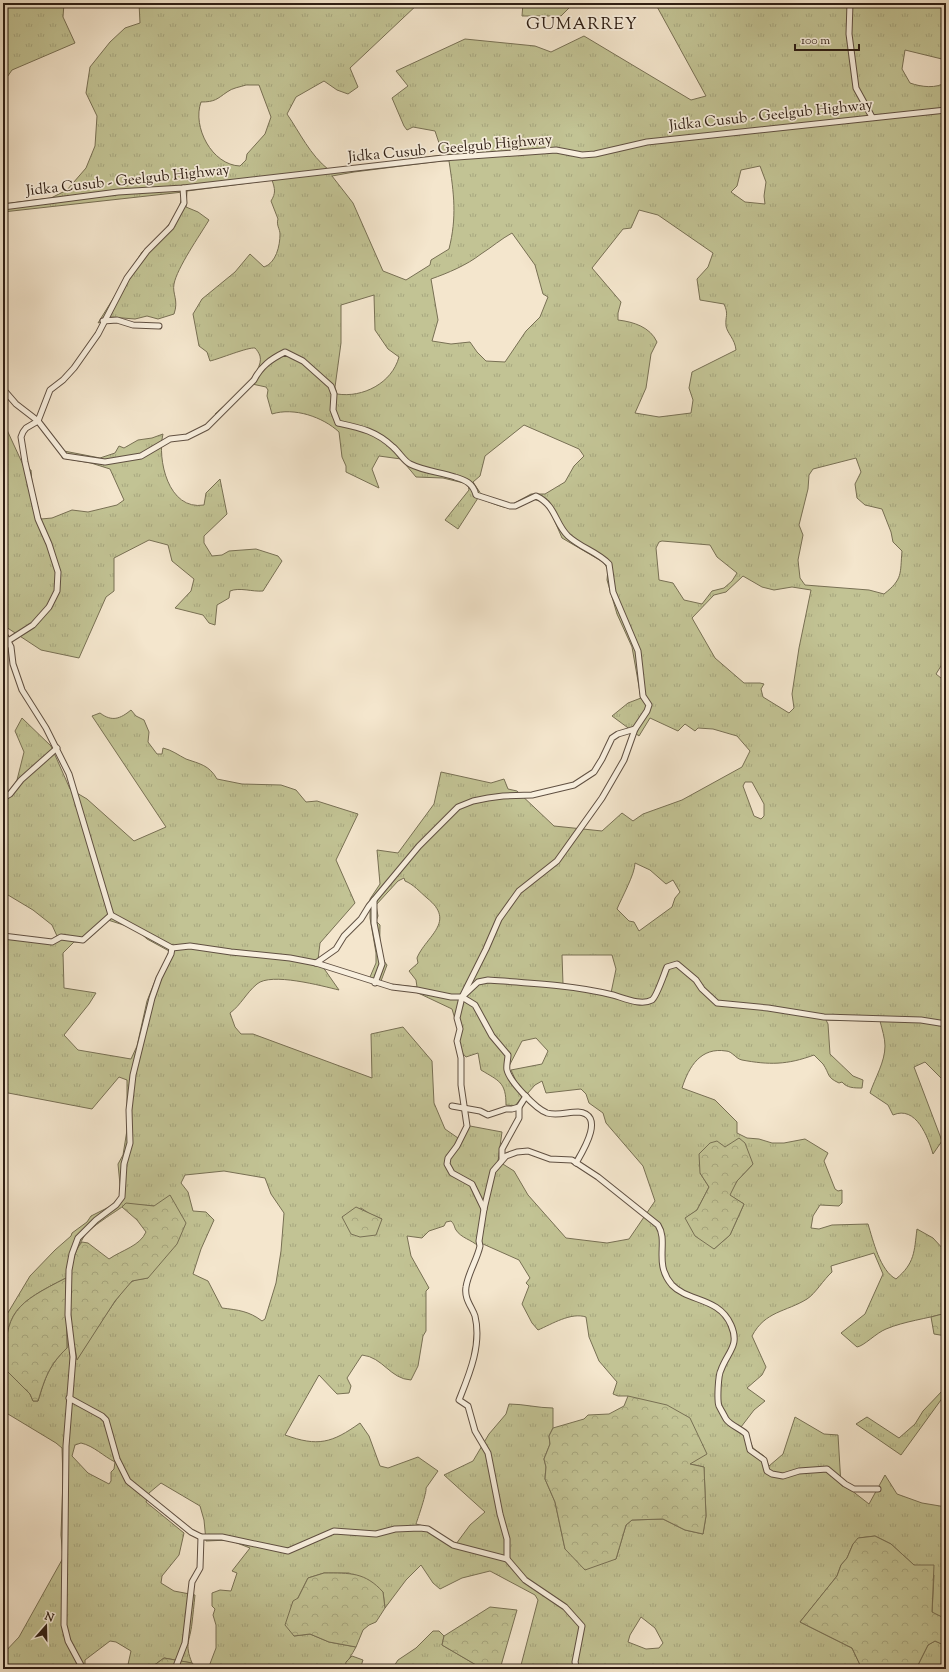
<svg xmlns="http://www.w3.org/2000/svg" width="949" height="1672" viewBox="0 0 949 1672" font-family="'Sorts Mill Goudy',serif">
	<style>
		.grass { fill: url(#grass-tufts); stroke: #787054; fill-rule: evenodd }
		.forest { fill: url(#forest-crowns); stroke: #787054 }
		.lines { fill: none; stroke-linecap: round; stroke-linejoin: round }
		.minor-casing { stroke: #605042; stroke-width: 7 }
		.minor { stroke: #f8efde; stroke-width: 5 }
		.labels { text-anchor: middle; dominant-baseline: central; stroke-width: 3.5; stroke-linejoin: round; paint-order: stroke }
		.street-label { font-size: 15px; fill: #2e1e14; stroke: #f8efde }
		.quarter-label { font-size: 17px; letter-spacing: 1px; fill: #2e1e14; stroke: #f8efde }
	</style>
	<defs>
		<pattern id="grass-tufts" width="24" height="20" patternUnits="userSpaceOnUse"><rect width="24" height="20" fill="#c2c394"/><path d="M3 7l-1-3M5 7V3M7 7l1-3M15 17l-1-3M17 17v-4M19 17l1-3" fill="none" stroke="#a7a77f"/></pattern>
		<pattern id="forest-crowns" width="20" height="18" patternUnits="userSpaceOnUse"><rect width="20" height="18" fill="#c2c394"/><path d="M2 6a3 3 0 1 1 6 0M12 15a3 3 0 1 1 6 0" fill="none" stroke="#a7a77f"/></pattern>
	</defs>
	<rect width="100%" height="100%" fill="#f4e6cd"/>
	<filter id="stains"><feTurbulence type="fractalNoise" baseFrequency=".005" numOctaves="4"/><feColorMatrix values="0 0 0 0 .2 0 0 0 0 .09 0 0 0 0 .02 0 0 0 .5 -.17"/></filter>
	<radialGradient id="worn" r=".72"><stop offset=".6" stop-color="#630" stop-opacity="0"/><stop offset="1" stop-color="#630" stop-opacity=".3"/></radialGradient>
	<!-- grass -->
	<g class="grass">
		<polygon points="3,3 64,3 63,17 75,43 12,70 3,83"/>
		<path d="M139 3H419L350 68 358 87 348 94 337 90 324 81 296 97 287 114C300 133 310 155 329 170L443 155 435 131 413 127 407 130 404 126 392 98 408 86 396 71 465 39 535 46 551 52 584 36 691 100 706 96 655 3H946V60L905 50 902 69 910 83C921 87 937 89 946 82V658L936 674 946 682V1083L925 1062 914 1067 942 1141 933 1154C928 1137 916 1105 893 1115L888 1105 870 1093C875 1078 885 1062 885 1046 885 1038 882 1029 880 1021L826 1020 828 1024 830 1054 853 1076 863 1080 862 1088C854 1088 847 1088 842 1082L839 1083C826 1077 830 1074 823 1064 820 1061 817 1058 814 1055 787 1065 769 1065 742 1060 736 1059 732 1051 726 1051 701 1047 689 1066 682 1088L715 1100 737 1122V1133L747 1138 759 1139 772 1143H784L805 1139 828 1153 824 1161 835 1189 838 1191 842 1190V1203L839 1206 820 1205 813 1216 811 1228 819 1229 832 1225 868 1224C873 1240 880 1271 896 1279 915 1263 914 1252 917 1229L933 1238 946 1252V1313C926 1319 905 1321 886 1329 876 1333 864 1346 857 1347L841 1333 865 1314 883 1274 874 1253 831 1266 832 1272C824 1279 815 1294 807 1299 786 1312 765 1311 752 1336L766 1367 762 1375 747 1388 765 1401 754 1410 741 1427 746 1431 753 1448 764 1456 769 1466 783 1454 795 1417 824 1434 838 1435 841 1485 851 1490 869 1504 885 1475 897 1494 922 1503 946 1507V1619L932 1613 934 1575 914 1565 891 1544 875 1536 859 1538 853 1544 847 1558 841 1565 837 1576 800 1622 852 1648 862 1669H520L538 1600 535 1595 490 1571 462 1578 440 1589 433 1583 421 1565 406 1580 385 1608 383 1592 349 1573H324L308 1578 298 1598 294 1636 310 1634 329 1642 356 1647C352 1655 347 1660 345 1669H208L216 1648V1625L213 1615 215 1609 212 1606V1593L220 1590 231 1591 237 1573 232 1571 250 1548 229 1540 206 1541 204 1520 200 1506 161 1483 149 1493 146 1502 184 1533 179 1555 162 1576 161 1583 174 1591 195 1595C194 1605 193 1614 192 1623 190 1642 184 1643 192 1663L164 1658 149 1669H127L131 1651 116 1642 110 1641 85 1660V1669H3V1654L19 1637 63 1558 61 1535 63 1479 62 1448 56 1443 3 1411V1321L30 1276 55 1250 71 1236 72 1233 87 1222 91 1216 111 1206 121 1195 118 1164 123 1155 127 1130V1080L119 1077 92 1109 3 1092V935L51 940 57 936 52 925 33 910 3 892V795L11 790 17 780 24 752 15 731 22 718 51 746 70 789 87 799 134 841 166 827 92 716 100 713C112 722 120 719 131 710L136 716 144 720 149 732 148 742 157 754H162L163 748C172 750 178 755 186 759 200 764 209 765 217 779L242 784 281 785 296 790 306 802 317 801 358 814 336 860 355 903 320 943 318 960 339 990C322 986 271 972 257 984 246 993 241 1005 230 1013L235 1027 241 1034H253L372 1078 371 1034 403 1027 432 1061 434 1103 445 1129 458 1138 470 1126 502 1132 498 1161 514 1171 528 1195 566 1238 607 1243 629 1239 655 1201 643 1166 606 1123 603 1113 589 1103 586 1094 581 1089 546 1093 542 1081 535 1085 527 1094 516 1081 511 1070 542 1064 548 1051 536 1038 522 1041 506 1072 522 1097 515 1106 506 1105C506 1082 499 1081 481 1070L478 1053 466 1057 457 1047 458 1029 452 1009 416 992 380 986 370 977 376 963V953L370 918V899L380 884 377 850 398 853 434 804 441 772 491 783 504 779 508 789 517 791 554 826 602 831 622 813 633 821 643 814 682 800 742 767 750 751 737 736 713 729 698 728 695 731 685 724 678 731 650 718 639 736 612 716 628 703 641 698 632 647 617 614 607 580 608 569 603 562 562 538 550 510 540 501 532 499C512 516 500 505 478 498L458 529 445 520 469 490 468 484 443 478 416 477 401 459 379 456 372 469 379 488 346 472V466L342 457 339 432C323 417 294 407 272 414L267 396 268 390 266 387 252 384 221 416 215 414C227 403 265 373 260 356 259 353 257 350 255 348 248 347 219 359 210 361L207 352 199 346 193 314 202 299 235 272 250 254 264 267C276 263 280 246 280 234 280 229 276 225 278 219L271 201C276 193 275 189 272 180L187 191 186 207 198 212 209 220C200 235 177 268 174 284 172 294 179 300 174 314L158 319 147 316 135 319 110 317 98 323 142 252 159 237 178 213 183 192 3 212V204L51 198 67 190 86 168 95 146 97 116 86 93 90 67 110 42 125 28 140 23ZM246 85H259L271 117 265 134 247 154 246 160 240 166C212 165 192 127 201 102 215 102 217 99 227 92 232 88 240 87 246 85ZM441 161H449C454 194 457 217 449 249L431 260 430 265 406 280 383 271 353 203 332 176 354 172ZM760 166 766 182 764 196 765 204 745 202 731 192 737 186 741 170ZM639 210 658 215 713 253 708 267 697 279 700 300 724 304C729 315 725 316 726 326 727 333 735 339 736 350L692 372 689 388 693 400 691 413 659 417 635 413 646 388 651 354 657 342C650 327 634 322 618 320V313L621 302 592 268 623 229 631 228ZM512 233 535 265 543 294 548 297 540 317 526 331 505 362 486 361 477 352 470 342 451 344 432 341 438 320 431 279C448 273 467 265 481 254 492 247 501 239 512 233ZM374 295 375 330 388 349 399 357C392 383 363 398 337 394L335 387 341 343V305ZM524 425 579 449 584 456 574 466 565 482 545 494H531L511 505 481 494 473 482 480 476 485 456ZM856 458 861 472 855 484 857 498 865 505 882 509 891 532 893 542 902 551C900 574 903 579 884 594L869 590 805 585 800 578 798 560 803 535 799 525 808 489 809 475 813 469ZM662 541 710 545 717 557 737 573 732 581 724 588 712 591 702 604 684 600 673 583 659 580 656 548 659 542ZM743 576 762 587 774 590 792 587 811 590 799 648 792 694 794 708 789 713 763 697 761 689 764 684 760 683H744L715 658 692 618 714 595 726 592ZM745 782H752L764 804V816L761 819 754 816 743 786ZM635 863 650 870 666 884 673 880 680 892 675 898 672 907 639 931 634 922 629 921 617 909C622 897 635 874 635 863ZM404 878 405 881C413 884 420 892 427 898 457 922 426 936 417 958L418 963 409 971 416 980 417 987 387 984 381 981 387 965C378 956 380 937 380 925L376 921 378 916 376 905 398 881ZM108 920 136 929 147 939 169 951 165 963 157 976 147 1001 137 1046 131 1059 78 1050 64 1035 89 1004 96 993 64 988 63 953 74 942C90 943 97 930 108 920ZM562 955H612L616 969 611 993 563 984ZM753 1164 737 1181 729 1195 744 1204 730 1235 714 1249 686 1218 697 1210 709 1187 700 1173ZM224 1171 265 1178 271 1194 284 1213 281 1251 276 1283 265 1319 262 1321C249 1311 238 1310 222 1308L208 1281 193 1274 201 1249 214 1220 206 1212 193 1211 188 1192 181 1183 185 1175ZM126 1204 154 1206 148 1278C143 1279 137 1279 133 1281 123 1285 86 1346 77 1359 68 1323 65 1270 83 1238 89 1227 116 1212 126 1204ZM361 1208 370 1214 382 1219 342 1217ZM451 1221C455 1225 454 1227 456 1230 461 1238 472 1240 478 1246L483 1244 519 1260 530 1278 526 1283 529 1286 522 1304 532 1323 538 1330C552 1324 571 1312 586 1317L589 1337 599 1361 617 1382 613 1394 618 1396H628L690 1464 704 1467 706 1516 703 1534 685 1530 663 1519 632 1520 626 1525 616 1559 565 1549 555 1502 545 1479 546 1467 544 1459 550 1444 549 1436 553 1428V1408C538 1408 524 1404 509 1404L506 1414 489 1434 473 1461 444 1475 485 1512 470 1525 456 1544 431 1528 416 1524C418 1518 427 1492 426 1488L438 1471 418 1457 388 1468 380 1466 369 1436 360 1423C332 1443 318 1447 285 1435L319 1375 337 1394 349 1393 351 1386 347 1378 362 1355C383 1357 390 1379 411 1380L418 1366 423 1336 426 1331V1291L429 1288 411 1256 407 1236 422 1238 429 1231 444 1226 446 1222ZM66 1278 67 1348C49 1365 45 1378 38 1401H33L30 1394 6 1370C3 1311 17 1303 66 1278ZM81 1443C94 1446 103 1456 115 1462L114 1469 111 1472V1481L109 1484 88 1473 72 1456 75 1445ZM641 1617 655 1628 663 1643 659 1648 646 1649 628 1642 630 1635Z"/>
		<polygon points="523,3 579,3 573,4 561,16 522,16"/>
		<path d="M3 428 7 430 25 469 31 470 32 484 41 519 52 518 72 510 88 512 117 505 124 500 110 469 91 463 62 458 64 451 100 458 115 453 119 446 124 448 138 440 152 438 163 434C157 459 168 511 204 505L206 493 220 479 227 514 204 536V543L212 556 222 555 229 551 256 549 278 556 282 561 263 591C252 592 240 587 230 591L229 598 217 605 215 625 209 623 203 615 175 608 191 591 194 579 172 561 168 545 149 540 114 558V591L106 597 79 658 41 650 3 625Z"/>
		<polygon points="946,1379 946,1393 901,1455 856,1424 867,1417 899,1438 915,1424 923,1411 943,1390"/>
		<polygon points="433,1631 439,1631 444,1636 442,1645 483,1669 392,1669 398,1660 416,1648"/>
		<polygon points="935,1641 946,1646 946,1669 916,1669 928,1645"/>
	</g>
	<!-- forest -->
	<g class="forest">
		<polygon points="739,1138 745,1143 753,1164 737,1181 730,1195 744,1204 730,1235 714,1249 695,1236 685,1218 697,1210 709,1187 700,1173 699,1154 710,1143 717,1141 725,1147"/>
		<path d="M170 1195 186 1223 177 1244 148 1278 132 1281 115 1301 77 1360 75 1348 73 1343C71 1318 64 1261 82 1242L88 1243 109 1259C122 1250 140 1246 146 1232L137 1220 122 1207 126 1203 154 1206Z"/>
		<polygon points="356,1207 382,1219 376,1235 360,1237 351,1234 342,1217"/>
		<path d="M66 1278 67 1348C49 1365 45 1378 38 1401H33L30 1394 6 1370C3 1311 17 1303 66 1278Z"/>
		<polygon points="946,1313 946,1336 934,1334 931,1317"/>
		<polygon points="628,1396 667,1405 690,1418 707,1454 690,1464 704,1467 706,1516 703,1534 685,1530 663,1519 632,1520 626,1525 616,1559 585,1570 565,1549 555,1502 545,1479 546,1467 544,1459 550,1444 549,1436 553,1428 584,1419 588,1415 609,1414 624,1406"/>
		<polygon points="875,1536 891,1544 914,1565 934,1565 932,1612 946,1619 946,1646 935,1641 928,1645 916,1669 862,1669 852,1648 800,1622 837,1576 841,1565 847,1558 853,1544 858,1538"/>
		<path d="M324 1573C350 1573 365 1572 383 1592L385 1608 376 1622 369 1625 363 1630 356 1647 329 1642 310 1634 294 1636 285 1625 293 1601 298 1598 308 1578Z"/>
		<polygon points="490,1607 517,1610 500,1669 483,1669 442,1645 444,1636"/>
		<polygon points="352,1656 363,1660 360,1669 345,1669 346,1662"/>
		<polygon points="164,1658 192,1663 199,1669 149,1669"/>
	</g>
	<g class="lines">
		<!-- minor casing -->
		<g class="minor-casing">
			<g id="minor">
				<polyline points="850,3 849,34 856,88 872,117"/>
				<polyline points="3,207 118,192 183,188 443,158 556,150 582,155 595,154 647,142 946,110"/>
				<polyline points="103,321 117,320 133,325 159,326"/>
				<path d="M3 389 16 404 38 421 65 456 105 462 141 456 170 439 187 437 207 427 254 380C261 366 271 359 285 352L303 361 331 386 334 394 333 410 338 423C361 428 376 431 393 447 399 452 404 461 410 464 424 471 440 472 455 477 465 480 473 483 476 495L510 506H515L536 496C556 505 555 524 568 536 581 548 598 552 609 564L613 592 638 651 643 696 649 705 647 711 635 729 624 760 602 798 557 861 519 891 499 919 486 949 462 997 457 1018 460 1029 457 1041 461 1058V1085L467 1126 457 1146 448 1158 447 1164 452 1173 472 1184 484 1209"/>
				<polyline points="3,632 11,647 13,664 22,690 46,728 69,774 111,915"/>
				<polyline points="8,641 33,625 49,607 57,591 58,572 49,544 38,519 25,462 21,437 23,432 26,428 38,421 50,390 63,380 74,368 98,334 127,278 147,251 171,227 184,203 183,188"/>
				<polyline points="3,798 10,794 21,780 57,748"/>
				<polyline points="374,900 374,923 382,964 375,983"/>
				<path d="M3 936 52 942 61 937 83 940 111 915 172 948 190 946 231 952 290 958 316 963 392 987 417 990 451 997H462L478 982 488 980C529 983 573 985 613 995 624 998 641 1006 652 1000 657 996 664 974 667 967L677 964 696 980 702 989 717 1003 768 1008 824 1017 921 1020 946 1024"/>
				<polyline points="316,963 336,949 344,936 361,919 369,906 419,846 458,807 473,801 488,798 503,796 532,795 574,785 594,772 602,759 612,738 618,734 635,729"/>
				<path d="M462 997 475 1005 492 1036 508 1055C508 1059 506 1066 507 1070 510 1082 536 1109 547 1113 557 1116 568 1112 578 1112 606 1114 583 1151 576 1163"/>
				<polyline points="452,1106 480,1111 488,1115 506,1109 512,1109 519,1107"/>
				<polyline points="502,1159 502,1149 519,1118 519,1107 526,1096"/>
				<polyline points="69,1398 102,1416 106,1420 117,1459 128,1481 191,1532 201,1537 222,1537 288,1551 334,1531 376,1534 395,1529 420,1528 428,1529 453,1545 507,1559"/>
				<polyline points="83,1669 68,1641 64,1625 66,1446 73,1357 68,1315 69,1270 72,1254 78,1238 96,1220 116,1205 122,1197 124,1164 130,1143 129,1110 133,1075 152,998 159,978 171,954 172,948"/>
				<polyline points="175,1669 185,1643 192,1582 200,1568 201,1537"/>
				<path d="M577 1669 575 1662 582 1626 565 1607 525 1580 507 1559V1539L500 1514 488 1453 475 1431 468 1406 459 1400C469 1375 482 1345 475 1316 472 1307 464 1299 466 1287 468 1273 477 1260 480 1246L479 1241 484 1209 493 1171 506 1156 517 1152 528 1151 550 1159 572 1160 598 1177 658 1225C669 1242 653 1263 672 1285 688 1302 719 1297 731 1325 740 1346 728 1351 721 1370 718 1375 717 1401 719 1406 721 1410 724 1415 726 1419 731 1426 740 1428 746 1434L750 1450 764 1460 767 1471 772 1474 783 1476 799 1471 827 1469 845 1484 854 1489H878"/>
			</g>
		</g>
		<!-- minor -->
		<use href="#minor" class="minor"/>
	</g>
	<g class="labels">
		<!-- street labels -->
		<g class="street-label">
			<text transform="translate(771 116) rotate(-6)">Jidka Cusub - Geelgub Highway</text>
			<text transform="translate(450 149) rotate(-5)">Jidka Cusub - Geelgub Highway</text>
			<text transform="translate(128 181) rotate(-6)">Jidka Cusub - Geelgub Highway</text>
		</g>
		<!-- quarter labels -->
		<g class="quarter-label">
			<text x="582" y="25">GUMARREY</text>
		</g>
	</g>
	<!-- margin -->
	<rect width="949" height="1672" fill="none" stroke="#f4e6cd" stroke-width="16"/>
	<rect x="4" y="4" width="941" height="1664" fill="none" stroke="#2e1e14" stroke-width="2"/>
	<rect x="8" y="8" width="933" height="1656" fill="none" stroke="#2e1e14"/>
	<!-- north arrow -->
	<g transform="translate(46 1626) rotate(20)" stroke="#f8efde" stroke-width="3" paint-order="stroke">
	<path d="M0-3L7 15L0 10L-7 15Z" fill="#2e1e14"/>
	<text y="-6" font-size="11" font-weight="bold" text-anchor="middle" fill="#2e1e14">N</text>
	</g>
	<!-- scale -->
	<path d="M795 44v6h64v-6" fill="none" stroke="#2e1e14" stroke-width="2"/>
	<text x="801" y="44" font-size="12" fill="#2e1e14" stroke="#f8efde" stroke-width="3" paint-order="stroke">100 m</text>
	<rect width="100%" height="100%" filter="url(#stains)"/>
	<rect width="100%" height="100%" fill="url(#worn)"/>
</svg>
